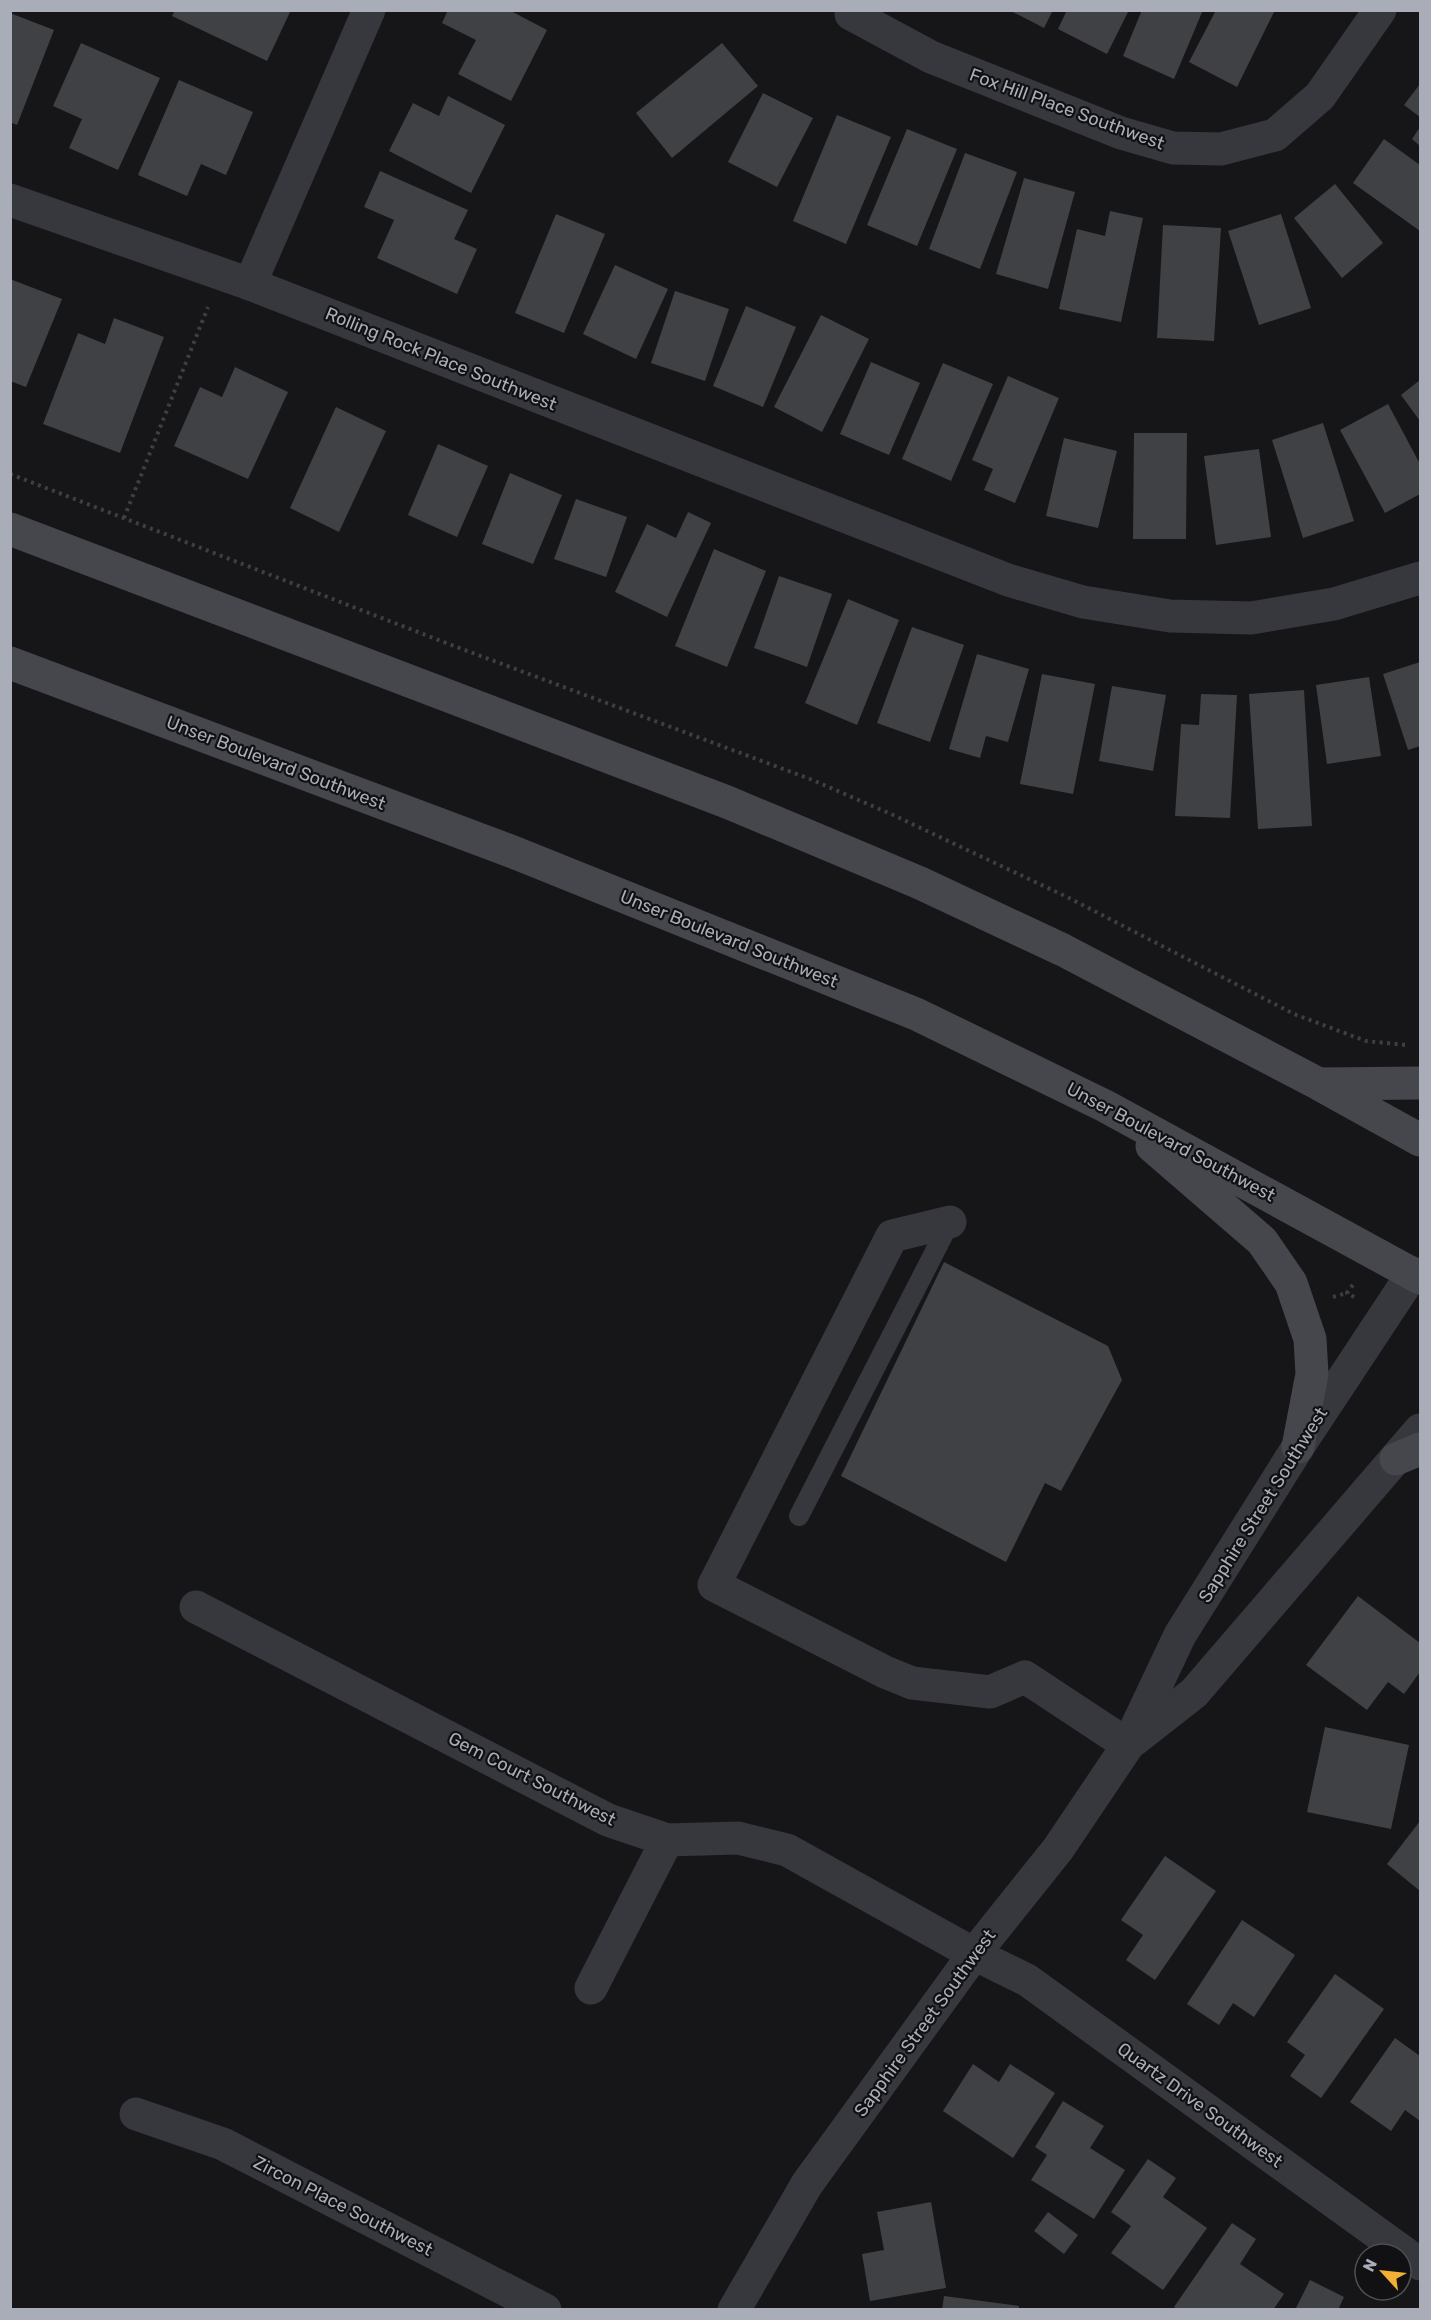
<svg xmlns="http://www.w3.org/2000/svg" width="1431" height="2320" viewBox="0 0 1431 2320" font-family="Rubik,sans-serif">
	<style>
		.building { fill: #404145 }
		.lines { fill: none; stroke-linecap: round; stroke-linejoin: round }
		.path { stroke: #3d3f44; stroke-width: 4; stroke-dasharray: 3 4.5; stroke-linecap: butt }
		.service { stroke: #37383d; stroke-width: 20 }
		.minor { stroke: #37383d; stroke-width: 33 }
		.tertiary { stroke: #37383d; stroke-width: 33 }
		.secondary { stroke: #45474d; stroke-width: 33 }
		.labels { text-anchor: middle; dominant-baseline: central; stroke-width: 4.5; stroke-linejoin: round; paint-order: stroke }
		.street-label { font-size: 18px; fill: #a8adb8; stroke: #111113 }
	</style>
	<rect width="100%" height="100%" fill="#161618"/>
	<!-- building -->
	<g class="building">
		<polygon points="175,10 291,10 267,61 172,16"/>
		<polygon points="448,10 509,10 547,30 511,101 458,74 476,40 442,23"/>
		<polygon points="1009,10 1053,10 1044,28"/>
		<polygon points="1067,10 1129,10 1107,54 1058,29"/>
		<polygon points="1142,10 1203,10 1174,79 1123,56"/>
		<polygon points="1216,10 1275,10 1237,87 1189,62"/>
		<polygon points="10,13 54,30 17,125 10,122"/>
		<polygon points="81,43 160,78 118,170 69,148 82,119 53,106"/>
		<polygon points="722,43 758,86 672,158 636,113"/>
		<polygon points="179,80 253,112 226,175 201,164 187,196 138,175"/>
		<polygon points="1420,84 1420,117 1404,105"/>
		<polygon points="763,93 813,118 777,187 728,162"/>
		<polygon points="448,96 505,125 471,193 389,151 413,103 439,116"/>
		<polygon points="837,115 891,137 846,244 793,221"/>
		<polygon points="1420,127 1420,146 1412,139"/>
		<polygon points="907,129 957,149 917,246 867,225"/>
		<polygon points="1384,139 1420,165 1420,231 1353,183"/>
		<polygon points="965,153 1017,172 980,269 929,249"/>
		<polygon points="380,171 468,210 454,239 477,249 457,294 377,258 394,220 364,207"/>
		<polygon points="1024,178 1075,192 1048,289 996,274"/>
		<polygon points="1335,184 1383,243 1342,278 1294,218"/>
		<polygon points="1110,211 1143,218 1121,322 1059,309 1077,229 1105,236"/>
		<polygon points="556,214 605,234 564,333 515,313"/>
		<polygon points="1281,214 1311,308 1259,325 1228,231"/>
		<polygon points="1163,225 1221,228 1214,341 1157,338"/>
		<polygon points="615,265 668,289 636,359 583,334"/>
		<polygon points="10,279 62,299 26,387 10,381"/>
		<polygon points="675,291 729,309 705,381 651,363"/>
		<polygon points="746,306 796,327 763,407 713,386"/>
		<polygon points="821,315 869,339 822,432 774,407"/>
		<polygon points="114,318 164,337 120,453 43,424 78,333 105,344"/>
		<polygon points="871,362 920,383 889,455 840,434"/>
		<polygon points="943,363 993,384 951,481 902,459"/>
		<polygon points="235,367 288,392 248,479 174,446 200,387 222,397"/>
		<polygon points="1008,376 1059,398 1015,503 984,490 993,469 972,460"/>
		<polygon points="1420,380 1420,421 1401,395"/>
		<polygon points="1388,404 1420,464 1420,494 1385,513 1340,430"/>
		<polygon points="336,407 386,431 339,532 290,508"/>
		<polygon points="1323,423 1354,521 1303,538 1272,440"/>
		<polygon points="1134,433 1187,433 1186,539 1133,539"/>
		<polygon points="1064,438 1117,451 1098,528 1046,516"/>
		<polygon points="438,444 488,466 457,537 408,515"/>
		<polygon points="1259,449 1271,537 1216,545 1204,456"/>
		<polygon points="510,473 562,495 533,564 482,544"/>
		<polygon points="576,499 627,517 606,577 554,559"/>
		<polygon points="688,512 711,523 667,617 615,592 647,524 676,538"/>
		<polygon points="714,549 766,571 727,667 675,646"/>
		<polygon points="779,576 832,594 807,667 754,648"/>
		<polygon points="848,599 899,620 857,725 805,703"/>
		<polygon points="912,627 964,645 930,742 877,723"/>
		<polygon points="977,654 1029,669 1008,742 986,736 980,758 949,749"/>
		<polygon points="1420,662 1420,746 1408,750 1383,674"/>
		<polygon points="1042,674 1095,684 1073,794 1020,784"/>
		<polygon points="1369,677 1381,756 1327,764 1316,685"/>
		<polygon points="1112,686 1166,695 1153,771 1099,761"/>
		<polygon points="1304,690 1312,826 1258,829 1249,694"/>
		<polygon points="1201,694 1237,695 1230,818 1175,816 1181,724 1199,725"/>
		<polygon points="944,1262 1108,1346 1122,1380 1061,1491 1045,1483 1006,1562 841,1476"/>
		<polygon points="1358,1596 1420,1643 1420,1672 1404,1694 1388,1682 1367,1710 1306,1665"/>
		<polygon points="1325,1727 1409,1745 1391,1829 1307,1812"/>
		<polygon points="1420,1821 1420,1891 1387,1864"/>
		<polygon points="1165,1856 1216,1891 1155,1980 1126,1960 1143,1935 1121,1920"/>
		<polygon points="1242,1920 1295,1955 1254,2017 1233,2003 1219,2025 1187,2004"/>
		<polygon points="1335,1974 1384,2009 1321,2098 1290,2076 1305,2055 1287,2042"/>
		<polygon points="1395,2038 1420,2056 1420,2121 1405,2110 1391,2131 1350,2102"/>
		<polygon points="973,2064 999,2082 1010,2064 1055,2093 1013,2158 943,2111"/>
		<polygon points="1063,2101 1104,2126 1090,2148 1125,2170 1094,2219 1031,2180 1047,2155 1035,2147"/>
		<polygon points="1148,2159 1176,2178 1163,2197 1207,2228 1163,2290 1111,2253 1131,2226 1111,2212"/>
		<polygon points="931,2202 946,2288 870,2301 862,2254 884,2250 877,2212"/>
		<polygon points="1048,2212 1078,2235 1064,2254 1034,2231"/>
		<polygon points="1232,2223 1256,2239 1240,2264 1284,2294 1273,2310 1177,2310 1174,2307"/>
		<polygon points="1310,2280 1344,2297 1338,2310 1295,2310"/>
		<polygon points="944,2296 1019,2306 1019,2310 942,2310"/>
	</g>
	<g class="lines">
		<!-- path -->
		<g class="path">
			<polyline points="10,474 454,646 810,779 891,814 1067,897 1294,1014 1366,1041 1406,1045"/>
			<polyline points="124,518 208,307"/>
			<polyline points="1333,1297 1347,1293"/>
			<polyline points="1354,1297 1347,1293 1355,1282"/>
		</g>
		<!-- service -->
		<polyline class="service" points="799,1516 950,1222"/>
		<!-- minor -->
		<g class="minor">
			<polyline points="851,14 931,57 1121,133 1173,148 1221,149 1275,135 1320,96 1380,10"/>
			<polyline points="10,200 250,284 1008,580 1083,602 1170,616 1251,618 1334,604 1420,578"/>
			<polyline points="250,284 369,10"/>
			<polyline points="950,1222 892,1236 714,1585 885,1672 912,1683 990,1692 1025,1677 1128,1745"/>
			<polyline points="196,1607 608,1820 667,1840 738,1838 787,1850 974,1954 1027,1980 1420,2264"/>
			<polyline points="591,1988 667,1840"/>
			<polyline points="136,2114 223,2144 545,2310"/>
		</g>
		<!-- tertiary -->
		<g class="tertiary">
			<polyline points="1134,1740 1194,1693 1420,1430"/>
			<polyline points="734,2310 807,2184 974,1954 1058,1849 1128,1745 1180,1635 1298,1447 1413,1273"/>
		</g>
		<!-- secondary -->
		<g class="secondary">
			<polyline points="10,529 727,802 920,883 1063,950 1319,1084 1420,1140"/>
			<polyline points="10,663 518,854 916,1014 1105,1106 1420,1278"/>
			<polyline points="1320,1084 1420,1083"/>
			<polyline points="1152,1146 1262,1241 1291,1283 1310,1339 1312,1374 1298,1447"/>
			<polyline points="1396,1459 1420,1449"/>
		</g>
	</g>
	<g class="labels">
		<!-- street labels -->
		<g class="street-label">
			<text transform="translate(1067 109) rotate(20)">Fox Hill Place Southwest</text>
			<text transform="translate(441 359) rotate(22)">Rolling Rock Place Southwest</text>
			<text transform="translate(276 763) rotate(21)">Unser Boulevard Southwest</text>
			<text transform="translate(729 939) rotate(22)">Unser Boulevard Southwest</text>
			<text transform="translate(1171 1142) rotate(28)">Unser Boulevard Southwest</text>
			<text transform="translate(1263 1505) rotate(-58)">Sapphire Street Southwest</text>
			<text transform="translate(532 1779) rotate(27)">Gem Court Southwest</text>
			<text transform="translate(925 2023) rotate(-54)">Sapphire Street Southwest</text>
			<text transform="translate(1200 2105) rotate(36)">Quartz Drive Southwest</text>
			<text transform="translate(343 2206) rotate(27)">Zircon Place Southwest</text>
		</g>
	</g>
	<!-- border -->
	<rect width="1431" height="2320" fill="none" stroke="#a8adb8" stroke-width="24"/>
	<!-- north arrow -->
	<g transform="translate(1383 2272) rotate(297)"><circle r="28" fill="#111113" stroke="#4d4f55" stroke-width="1.5"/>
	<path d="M0-4.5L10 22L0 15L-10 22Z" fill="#f2b134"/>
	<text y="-9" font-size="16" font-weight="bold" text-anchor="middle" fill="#a8adb8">N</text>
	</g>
</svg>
